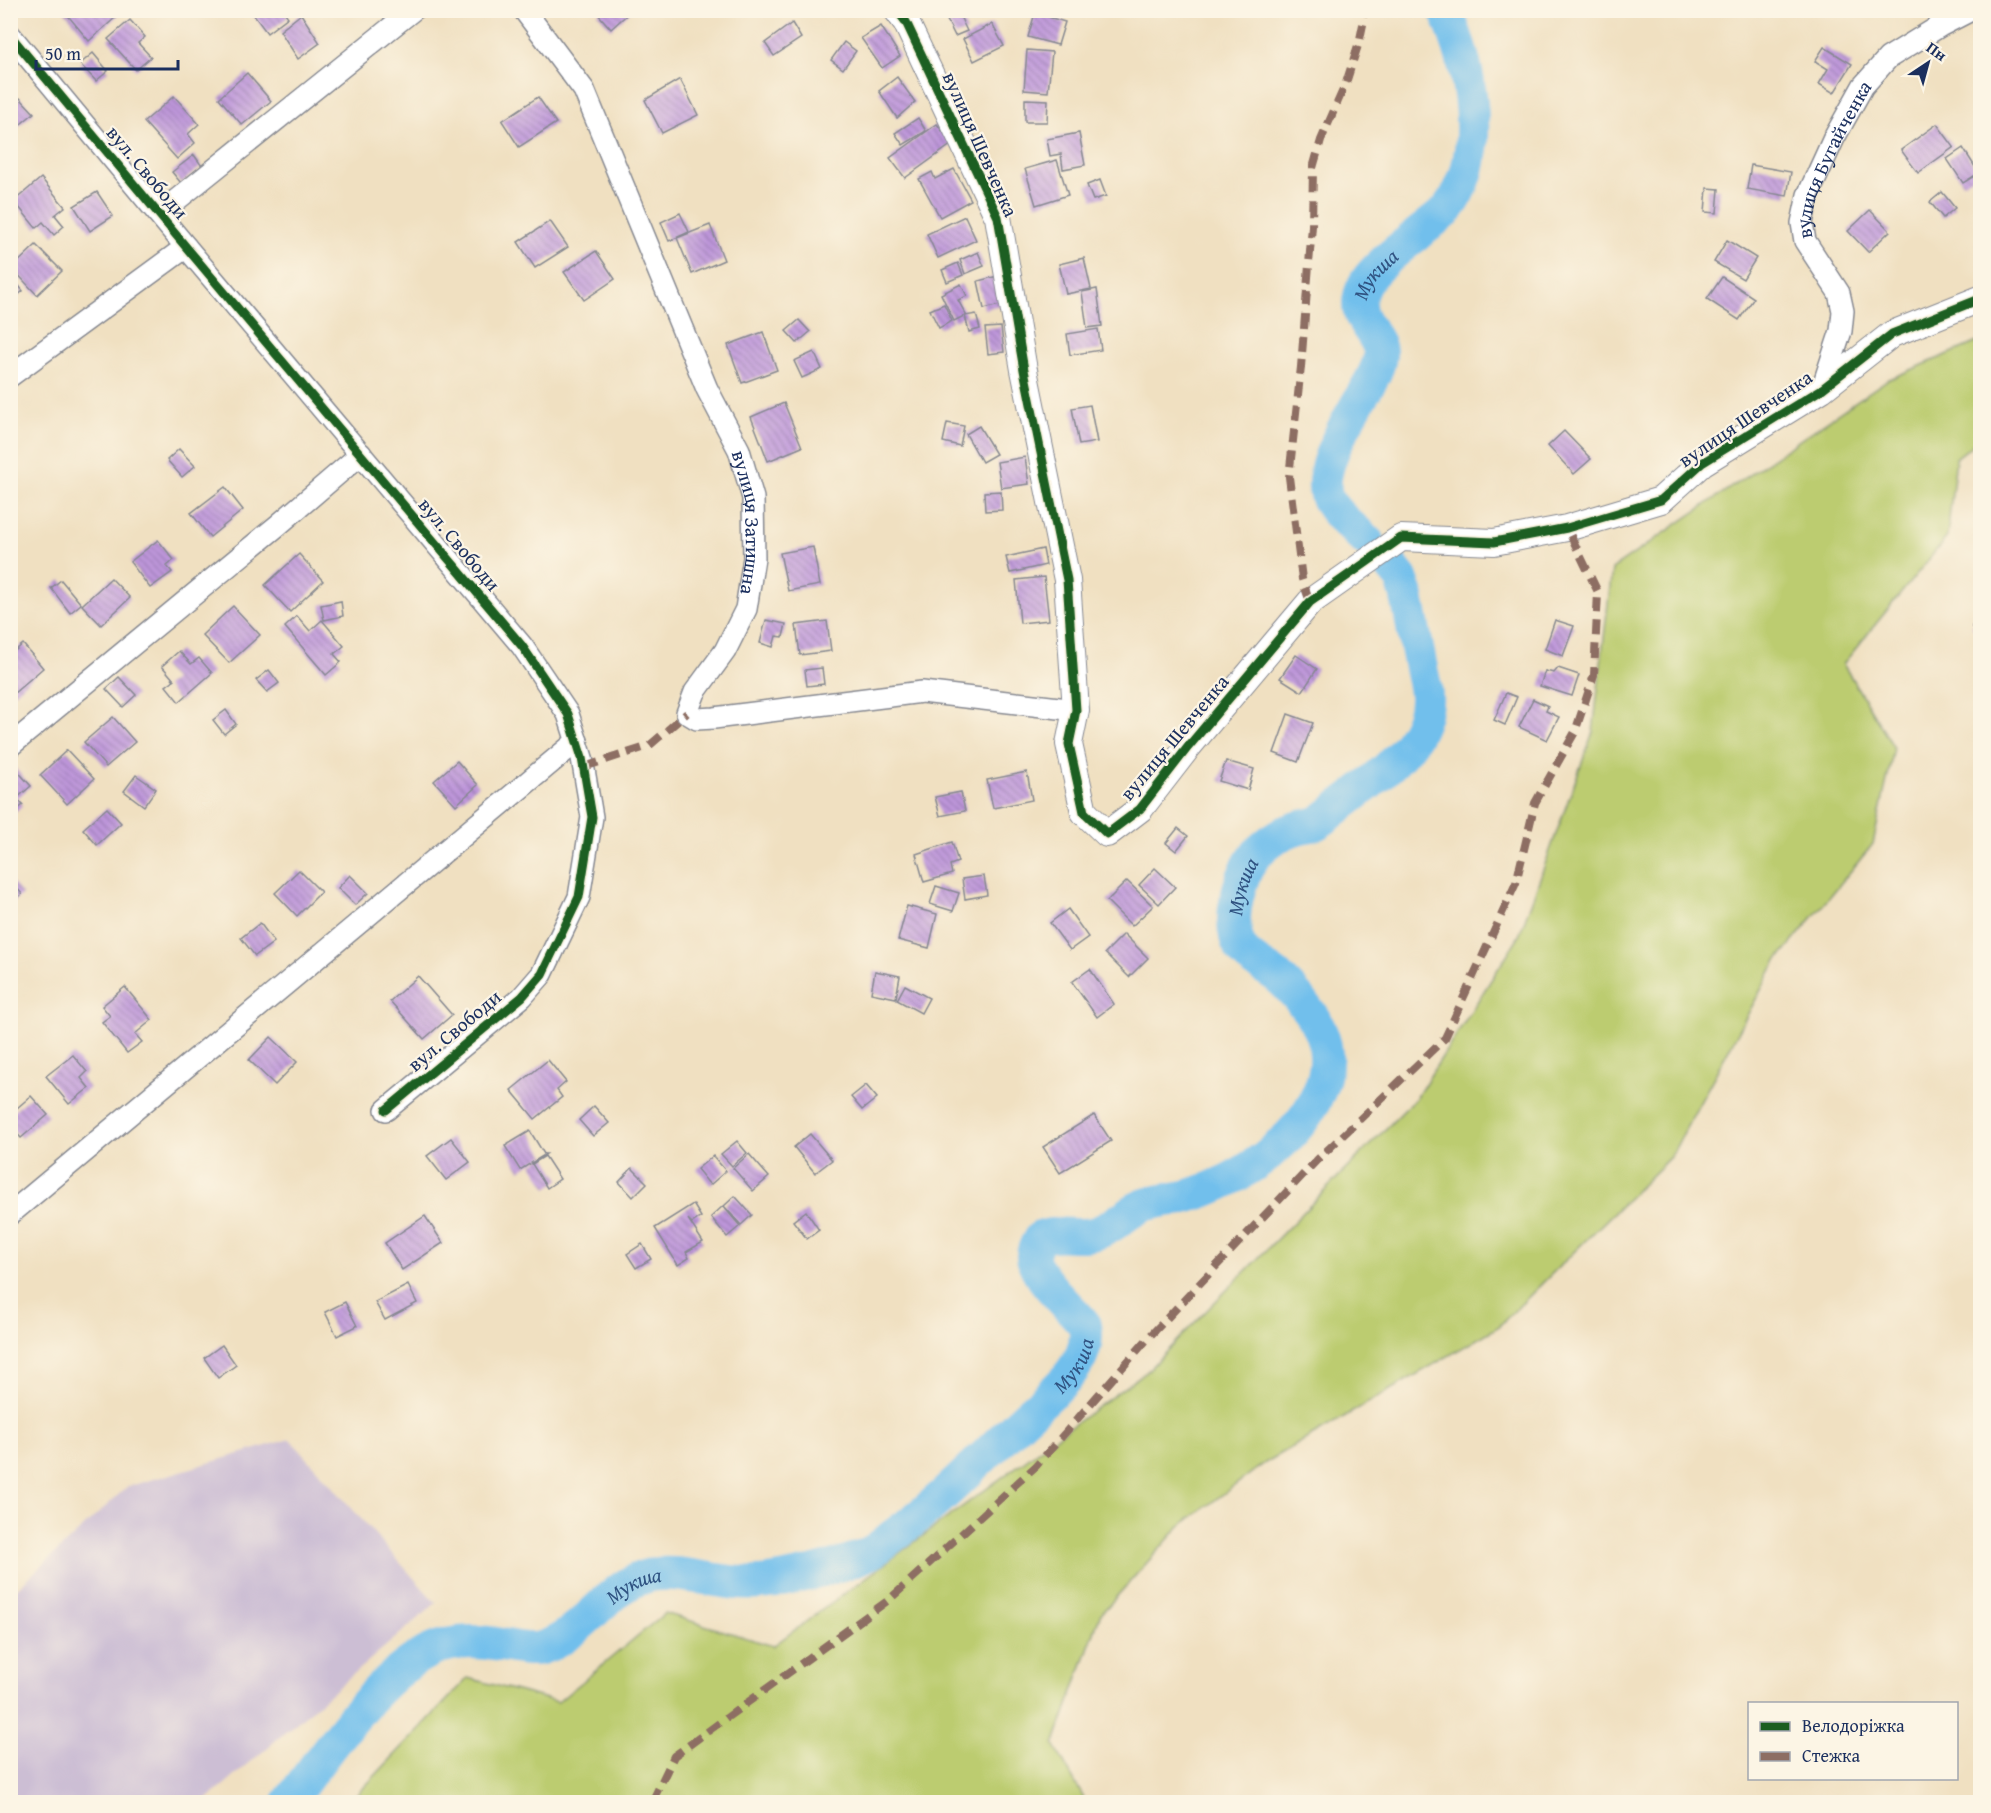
<svg xmlns="http://www.w3.org/2000/svg" width="1991" height="1813" viewBox="0 0 1991 1813" font-family="'Gentium Book Plus',serif">
	<style>
		.industrial { fill: #ccbed4 }
		.grass { fill: #bccc6f; stroke: #6c7e66; stroke-width: 1.5 }
		.lines { fill: none; stroke-linecap: round; stroke-linejoin: round }
		.river { stroke: #71bfec; stroke-width: 34 }
		.building { fill: url(#building-back-hatch) }
		.minor-casing { stroke: #868890; stroke-width: 24 }
		.tertiary-casing { stroke: #868890; stroke-width: 28 }
		.minor { stroke: #fff; stroke-width: 21 }
		.tertiary { stroke: #fff; stroke-width: 26 }
		.quiet { stroke: #8d6e63; stroke-width: 8; stroke-dasharray: 15 8; stroke-linecap: butt }
		.cycleway-casing { stroke: #fcf5e5; stroke-width: 13 }
		.cycleway { stroke: #1b5e20; stroke-width: 9 }
		.labels { text-anchor: middle; dominant-baseline: central; stroke-width: 4.5; stroke-linejoin: round; paint-order: stroke }
		.street-label { font-size: 20px; fill: #1b2f5e; stroke: #fcf5e5 }
		.water-label { font-size: 21px; font-style: italic; fill: #305382; stroke: #fcf5e5 }
	</style>
	<defs>
		<pattern id="building-back-hatch" width="6" height="6" patternUnits="userSpaceOnUse" patternTransform="scale(1.5)"><rect width="6" height="6" fill="#be96da"/><path d="M-1 5l2 2M0 0l6 6M5-1l2 2" fill="none" stroke="#9a7bb4"/></pattern>
	</defs>
	<rect width="100%" height="100%" fill="#fcf5e5"/>
	<filter id="ink" filterUnits="userSpaceOnUse"><feTurbulence type="fractalNoise" baseFrequency=".0167" numOctaves="2"/><feDisplacementMap in="SourceGraphic" scale="12" xChannelSelector="R" yChannelSelector="G"/><feConvolveMatrix kernelMatrix="1 2 1 2 8 2 1 2 1" color-interpolation-filters="sRGB"/></filter>
	<filter id="wash" filterUnits="userSpaceOnUse"><feTurbulence type="fractalNoise" baseFrequency=".008" numOctaves="4" result="noise"/><feDisplacementMap in="SourceGraphic" scale="24" xChannelSelector="R" yChannelSelector="G"/><feGaussianBlur stdDeviation="1.35" result="paint"/><feColorMatrix in="noise" values="0 0 0 0 0 0 0 0 0 0 0 0 0 0 0 0 0 1.4 0 .05"/><feComposite in="paint" operator="in"/></filter>
	<g filter="url(#wash)">
		<rect width="100%" height="100%" fill="#f0e0c1"/>
		<!-- industrial -->
		<polygon class="industrial" points="290,1439 436,1603 204,1802 11,1802 11,1594 127,1487"/>
		<!-- grass -->
		<polygon class="grass" points="1980,341 1980,439 1956,458 1947,537 1843,664 1894,748 1873,844 1776,962 1671,1156 1498,1327 1265,1463 1180,1526 1100,1615 1054,1745 1086,1802 350,1802 468,1678 558,1702 665,1613 773,1646 1148,1370 1416,1098 1519,936 1593,732 1612,569 1887,380"/>
		<g class="lines">
			<!-- river -->
			<g class="river">
				<path id="s1" d="M1367 541C1354 528 1338 517 1329 502 1313 475 1347 422 1361 397 1368 385 1378 371 1380 356 1382 331 1346 321 1364 285 1375 263 1428 228 1448 209 1489 157 1471 66 1445 10"/>
				<path id="s2" d="M289 1802C324 1755 375 1678 428 1652 452 1640 476 1640 501 1645 515 1647 528 1651 541 1648 582 1636 604 1590 644 1577 676 1566 723 1587 759 1583 787 1581 839 1567 865 1555 876 1551 885 1542 894 1535 942 1501 982 1457 1025 1417 1050 1394 1093 1364 1085 1325 1072 1308 1034 1277 1033 1256 1033 1249 1037 1243 1040 1238 1059 1230 1077 1239 1096 1233 1113 1228 1126 1213 1142 1206 1157 1200 1174 1200 1189 1196 1239 1181 1296 1143 1318 1094 1334 1058 1326 1031 1301 1001 1294 993 1287 984 1278 977 1266 967 1249 961 1241 948 1227 926 1237 889 1247 868 1256 850 1274 836 1294 829 1301 826 1310 826 1317 823 1327 818 1335 809 1344 803 1376 779 1424 745 1426 701 1427 690 1423 679 1421 668 1416 643 1411 618 1406 592L1401 578 1391 566"/>
			</g>
		</g>
		<g id="blocks">
			<!-- building -->
			<g class="building">
				<polygon points="67,10 124,10 89,41 65,12"/>
				<polygon points="250,10 283,10 288,17 267,33"/>
				<polygon points="602,10 632,10 611,29 598,14"/>
				<polygon points="957,10 967,31 955,36 945,16"/>
				<polygon points="1035,13 1065,22 1058,45 1028,37"/>
				<polygon points="301,14 320,43 298,59 280,31"/>
				<polygon points="130,20 145,37 138,43 151,57 136,70 108,39"/>
				<polygon points="792,23 801,38 774,56 765,43"/>
				<polygon points="992,24 1004,46 974,61 963,39"/>
				<polygon points="881,26 900,56 882,68 861,38"/>
				<polygon points="844,42 856,51 843,69 831,60"/>
				<polygon points="1824,47 1852,64 1834,93 1819,84 1828,69 1815,61"/>
				<polygon points="1027,50 1052,52 1048,92 1024,90"/>
				<polygon points="93,53 108,71 96,81 80,64"/>
				<polygon points="247,73 271,101 242,125 219,98"/>
				<polygon points="897,77 915,102 897,118 879,91"/>
				<polygon points="680,79 698,115 662,133 645,100"/>
				<polygon points="174,96 199,124 188,134 195,143 177,159 144,122"/>
				<polygon points="538,97 556,123 519,147 502,121"/>
				<polygon points="20,98 34,113 10,133 10,106"/>
				<polygon points="1025,99 1048,100 1047,122 1025,122"/>
				<polygon points="918,118 926,131 903,145 895,133"/>
				<polygon points="937,124 952,144 905,178 890,158"/>
				<polygon points="1937,124 1954,147 1918,173 1901,150"/>
				<polygon points="1079,133 1085,165 1063,169 1061,154 1050,156 1047,139"/>
				<polygon points="1963,148 1979,173 1963,183 1947,159"/>
				<polygon points="194,155 202,166 181,183 172,172"/>
				<polygon points="1057,160 1068,195 1036,205 1025,169"/>
				<polygon points="1751,165 1791,172 1787,196 1747,189"/>
				<polygon points="954,169 971,200 940,217 919,179 932,172 935,179"/>
				<polygon points="41,178 65,207 55,215 64,226 54,235 43,222 36,228 14,201"/>
				<polygon points="1100,180 1106,196 1093,200 1087,185"/>
				<polygon points="1707,188 1719,189 1717,213 1705,212"/>
				<polygon points="97,192 113,216 90,231 74,206"/>
				<polygon points="1942,192 1955,208 1943,218 1930,202"/>
				<polygon points="1870,210 1890,231 1868,252 1848,231"/>
				<polygon points="680,213 689,232 669,241 661,222"/>
				<polygon points="965,216 976,240 938,258 927,234"/>
				<polygon points="550,221 568,247 535,268 518,242"/>
				<polygon points="710,225 724,260 692,274 677,238"/>
				<polygon points="1727,240 1756,258 1743,279 1714,262"/>
				<polygon points="36,245 62,271 37,295 12,268"/>
				<polygon points="596,251 615,279 584,300 564,272"/>
				<polygon points="978,252 984,266 965,274 960,260"/>
				<polygon points="1084,258 1091,289 1066,294 1059,264"/>
				<polygon points="958,263 963,275 947,282 942,270"/>
				<polygon points="10,275 23,291 12,300 10,299"/>
				<polygon points="998,276 1004,304 984,309 978,281"/>
				<polygon points="1722,277 1754,298 1739,320 1707,299"/>
				<polygon points="961,284 967,296 958,300 966,315 954,321 941,294"/>
				<polygon points="1097,289 1102,326 1087,328 1082,292"/>
				<polygon points="944,304 952,321 939,328 930,310"/>
				<polygon points="976,314 980,329 969,332 965,316"/>
				<polygon points="799,320 810,332 797,343 786,331"/>
				<polygon points="1001,327 1004,352 988,354 985,328"/>
				<polygon points="1098,329 1101,350 1070,355 1067,334"/>
				<polygon points="763,332 777,370 742,383 728,345"/>
				<polygon points="814,352 822,369 802,378 794,361"/>
				<polygon points="784,403 802,447 768,461 751,417"/>
				<polygon points="1090,405 1097,442 1079,445 1072,408"/>
				<polygon points="947,423 964,426 960,446 943,442"/>
				<polygon points="979,426 996,454 982,462 966,434"/>
				<polygon points="1564,431 1591,459 1574,474 1548,446"/>
				<polygon points="179,449 195,466 182,477 167,460"/>
				<polygon points="1025,457 1029,484 1001,488 997,462"/>
				<polygon points="225,487 243,510 210,537 191,513"/>
				<polygon points="1001,491 1002,510 985,511 984,492"/>
				<polygon points="158,540 174,560 167,566 172,572 150,588 130,562"/>
				<polygon points="813,547 820,585 788,591 780,553"/>
				<polygon points="1043,549 1046,565 1010,573 1006,557"/>
				<polygon points="299,554 323,581 290,612 265,585"/>
				<polygon points="1044,577 1049,620 1020,623 1016,580"/>
				<polygon points="111,578 130,598 101,625 82,605"/>
				<polygon points="61,580 81,604 70,613 51,588"/>
				<polygon points="341,601 343,616 324,620 321,605"/>
				<polygon points="233,606 260,635 229,663 202,635"/>
				<polygon points="297,616 310,631 322,620 344,646 334,654 341,662 326,675 285,627"/>
				<polygon points="766,620 786,624 783,637 776,636 773,647 760,643"/>
				<polygon points="1555,620 1574,626 1563,656 1545,649"/>
				<polygon points="827,621 831,651 800,655 796,625"/>
				<polygon points="1980,621 1980,641 1972,626"/>
				<polygon points="23,644 43,668 13,694 10,691 10,655"/>
				<polygon points="179,651 191,664 199,658 212,673 179,702 166,686 174,680 162,666"/>
				<polygon points="1296,655 1317,669 1302,692 1280,678"/>
				<polygon points="822,668 824,684 807,686 805,670"/>
				<polygon points="1558,668 1579,675 1572,696 1540,686 1545,671 1554,673"/>
				<polygon points="269,670 279,683 267,692 256,680"/>
				<polygon points="119,677 136,695 123,707 106,689"/>
				<polygon points="1506,693 1517,697 1505,725 1494,720"/>
				<polygon points="1533,699 1548,706 1546,711 1559,717 1547,740 1519,727"/>
				<polygon points="226,710 236,724 224,734 213,720"/>
				<polygon points="1288,714 1313,723 1298,762 1274,753"/>
				<polygon points="113,717 135,742 106,767 84,742"/>
				<polygon points="67,750 94,779 67,804 40,775"/>
				<polygon points="457,761 478,785 456,805 434,781"/>
				<polygon points="1226,761 1254,769 1248,790 1219,781"/>
				<polygon points="13,766 31,786 17,798 10,791 10,768"/>
				<polygon points="1027,772 1032,800 993,808 987,780"/>
				<polygon points="136,775 156,789 144,806 124,791"/>
				<polygon points="10,792 23,805 10,816"/>
				<polygon points="961,792 965,811 940,816 935,797"/>
				<polygon points="107,808 121,823 97,845 83,829"/>
				<polygon points="1178,828 1188,836 1176,851 1166,843"/>
				<polygon points="952,842 958,862 950,865 952,874 924,882 916,854"/>
				<polygon points="1155,868 1175,887 1159,904 1139,885"/>
				<polygon points="299,870 321,892 297,916 275,893"/>
				<polygon points="350,875 368,893 355,905 338,888"/>
				<polygon points="984,876 987,895 965,899 962,879"/>
				<polygon points="10,880 22,894 13,902 10,899"/>
				<polygon points="1127,881 1153,906 1132,926 1107,901"/>
				<polygon points="936,886 959,893 953,911 930,904"/>
				<polygon points="907,906 937,914 929,948 898,940"/>
				<polygon points="1068,909 1088,937 1070,950 1050,923"/>
				<polygon points="260,923 274,942 255,956 241,938"/>
				<polygon points="1124,934 1148,958 1129,977 1105,953"/>
				<polygon points="1090,969 1114,1004 1097,1017 1072,982"/>
				<polygon points="875,971 900,976 896,998 871,993"/>
				<polygon points="418,976 452,1015 424,1039 390,1001"/>
				<polygon points="905,985 929,998 921,1013 897,1000"/>
				<polygon points="125,987 152,1020 135,1034 142,1042 127,1053 102,1022 110,1016 102,1006"/>
				<polygon points="271,1037 297,1062 275,1085 249,1060"/>
				<polygon points="73,1055 87,1072 81,1078 89,1088 69,1104 46,1076"/>
				<polygon points="548,1060 566,1082 557,1090 562,1097 535,1119 511,1090"/>
				<polygon points="866,1085 877,1098 862,1110 851,1097"/>
				<polygon points="31,1096 48,1115 21,1138 10,1126 10,1114"/>
				<polygon points="594,1106 609,1123 593,1136 579,1120"/>
				<polygon points="1094,1115 1111,1141 1060,1173 1043,1147"/>
				<polygon points="530,1131 544,1154 546,1154 520,1170 505,1146"/>
				<polygon points="810,1134 832,1160 815,1173 794,1147"/>
				<polygon points="451,1138 470,1162 446,1180 427,1156"/>
				<polygon points="737,1141 747,1153 732,1166 721,1154"/>
				<polygon points="749,1154 769,1177 753,1191 733,1168"/>
				<polygon points="545,1156 560,1179 547,1188 532,1164"/>
				<polygon points="713,1156 726,1171 710,1185 697,1169"/>
				<polygon points="632,1168 647,1183 633,1197 619,1182"/>
				<polygon points="735,1196 752,1215 741,1225 724,1206"/>
				<polygon points="693,1204 701,1217 692,1223 688,1219 703,1242 686,1252 689,1258 678,1265 655,1228"/>
				<polygon points="723,1206 740,1226 727,1237 711,1217"/>
				<polygon points="806,1211 819,1230 807,1239 793,1221"/>
				<polygon points="425,1216 443,1243 402,1270 385,1243"/>
				<polygon points="642,1244 651,1259 636,1268 627,1254"/>
				<polygon points="408,1285 417,1303 385,1320 375,1302"/>
				<polygon points="345,1302 357,1326 337,1336 325,1312"/>
				<polygon points="222,1345 236,1365 218,1378 204,1358"/>
			</g>
		</g>
	</g>
	<g filter="url(#ink)">
		<use href="#blocks" fill-opacity="0" stroke="#868890" stroke-width="1.5"/>
		<g class="lines">
			<!-- minor casing -->
			<g class="minor-casing">
				<g id="minor">
					<path id="s3" d="M524 10 584 90 707 389 739 450 753 498 754 558 746 609 725 651 695 692 687 713 697 719 714 718 922 692 1076 710"/>
					<polyline points="10,35 186,247 522,646 568,714 582,758 592,817 579,897 542,974 522,997 386,1110"/>
					<polyline points="159,214 413,10"/>
					<polyline points="10,376 186,247"/>
					<path id="s4" d="M1822 389 1841 331 1843 311 1839 293 1805 241 1802 223 1808 195 1834 138 1863 86 1888 58 1940 26 1971 10"/>
					<polyline points="10,746 277,526 361,454"/>
					<polyline points="10,1214 577,741"/>
				</g>
			</g>
			<!-- tertiary casing -->
			<g class="tertiary-casing">
				<polyline id="tertiary" points="897,10 906,22 998,217 1024,370 1067,580 1076,710 1069,744 1084,812 1107,834 1140,809 1188,747 1310,602 1401,538 1494,542 1567,528 1661,500 1702,463 1822,389 1892,334 1980,299"/>
			</g>
			<!-- minor -->
			<use href="#minor" class="minor"/>
			<!-- tertiary -->
			<use href="#tertiary" class="tertiary"/>
			<!-- quiet -->
			<g class="quiet">
				<polyline points="1310,602 1302,579 1289,477 1301,367 1312,226 1313,168 1321,140 1346,83 1360,39 1366,10"/>
				<polyline points="584,767 649,746 687,713"/>
				<polyline points="652,1802 674,1756 890,1599 1036,1466 1150,1336 1317,1160 1445,1038 1516,883 1535,803 1575,732 1594,675 1598,592 1567,528"/>
			</g>
			<!-- cycleway casing -->
			<g class="cycleway-casing">
				<g id="cycleway">
					<polyline points="897,10 906,22 998,217 1024,370 1067,580 1076,710 1069,744 1084,812 1107,834 1140,809 1188,747 1310,602 1401,538 1494,542 1567,528 1661,500 1702,463 1822,389 1892,334 1980,299"/>
					<polyline points="10,35 186,247 522,646 568,714 582,758 592,817 579,897 542,974 522,997 386,1110"/>
				</g>
			</g>
			<!-- cycleway -->
			<use href="#cycleway" class="cycleway"/>
		</g>
	</g>
	<g class="labels">
		<!-- street labels -->
		<g class="street-label">
			<text transform="translate(981 144) rotate(66)">вулиця Шевченка</text>
			<text stroke="none"><textPath href="#s4" startOffset="250">вулиця Бугайченка</textPath></text>
			<text transform="translate(148 172) rotate(50)">вул. Свободи</text>
			<text transform="translate(1745 418) rotate(-34)">вулиця Шевченка</text>
			<text stroke="none"><textPath href="#s3" startOffset="566">вулиця Затишна</textPath></text>
			<text transform="translate(460 544) rotate(50)">вул. Свободи</text>
			<text transform="translate(1174 737) rotate(-50)">вулиця Шевченка</text>
			<text transform="translate(454 1030) rotate(-40)">вул. Свободи</text>
		</g>
		<!-- water labels -->
		<g class="water-label">
			<text stroke="none"><textPath href="#s1" startOffset="306">Мукша</textPath></text>
			<text stroke="none"><textPath href="#s2" startOffset="1680">Мукша</textPath></text>
			<text stroke="none"><textPath href="#s2" startOffset="957">Мукша</textPath></text>
			<text stroke="none"><textPath href="#s2" startOffset="435">Мукша</textPath></text>
		</g>
	</g>
	<!-- margin -->
	<rect width="1991" height="1813" fill="none" stroke="#fcf5e5" stroke-width="36"/>
	<!-- legend -->
	<rect x="1748" y="1702" width="210" height="78" fill="#fcf5e5" stroke="#a2a6af" stroke-width="1.5"/>
	<rect x="1760" y="1722" width="30" height="9" fill="#1b5e20" stroke="#a2a6af" stroke-width="1.5"/>
	<text x="1802" y="1732" font-size="18" fill="#1b2f5e">Велодоріжка</text>
	<rect x="1760" y="1752" width="30" height="9" fill="#8d6e63" stroke="#a2a6af" stroke-width="1.5"/>
	<text x="1802" y="1762" font-size="18" fill="#1b2f5e">Стежка</text>
	<!-- north arrow -->
	<g transform="translate(1928 63) rotate(36)" stroke="#fcf5e5" stroke-width="4.5" paint-order="stroke">
	<path d="M0-4.5L10 22L0 15L-10 22Z" fill="#1b2f5e"/>
	<text y="-9" font-size="16" font-weight="bold" text-anchor="middle" fill="#1b2f5e">Пн</text>
	</g>
	<!-- scale -->
	<path d="M36 60v9h142v-9" fill="none" stroke="#1b2f5e" stroke-width="3"/>
	<text x="45" y="60" font-size="18" fill="#1b2f5e" stroke="#fcf5e5" stroke-width="4.5" paint-order="stroke">50 m</text>
</svg>
